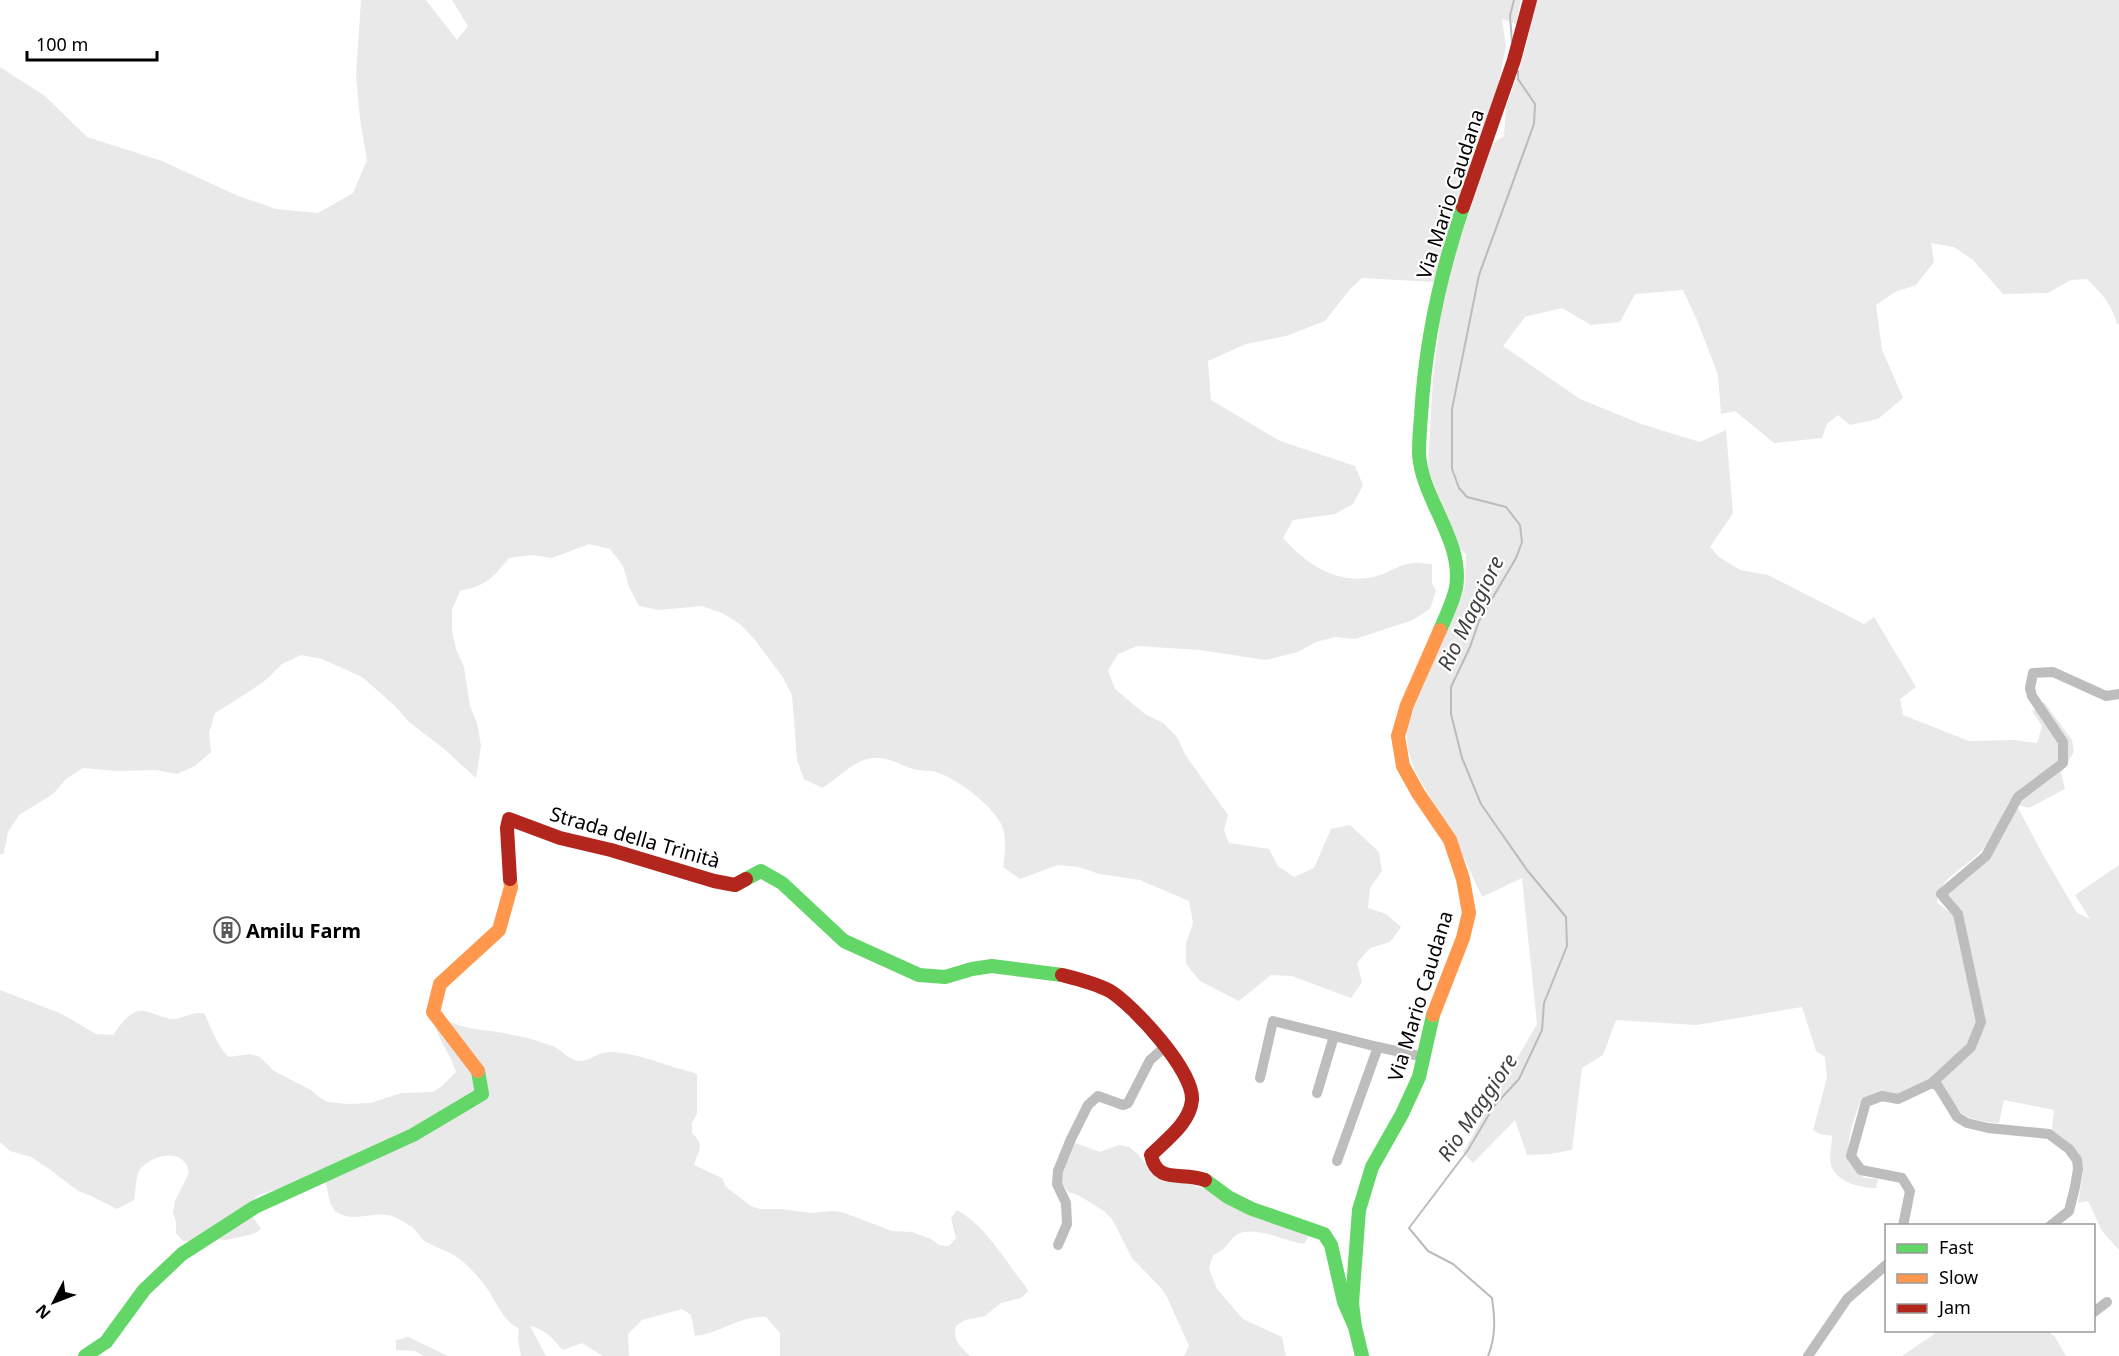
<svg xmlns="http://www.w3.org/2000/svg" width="2119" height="1356" viewBox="0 0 2119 1356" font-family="'Noto Sans',sans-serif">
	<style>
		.green { fill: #e9e9e9 }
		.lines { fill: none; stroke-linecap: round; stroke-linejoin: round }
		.stream { stroke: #bbb; stroke-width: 2 }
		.street { stroke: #bdbdbd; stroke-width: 10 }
		.fast { stroke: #63d668; stroke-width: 14 }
		.slow { stroke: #ff974d; stroke-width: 14 }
		.jam { stroke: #b3261e; stroke-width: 14 }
		.labels { text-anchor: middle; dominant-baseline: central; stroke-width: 4.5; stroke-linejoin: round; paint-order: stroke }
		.street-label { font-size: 20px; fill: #000; stroke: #fff }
		.poi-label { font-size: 20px; font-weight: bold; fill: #000; stroke: #fff; text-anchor: start }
		.water-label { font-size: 21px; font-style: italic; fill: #3f3f3f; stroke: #fff }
	</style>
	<rect width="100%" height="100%" fill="#fff"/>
	<!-- green -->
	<g class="green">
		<path d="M361 0H426L457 40 468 26 452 0H1521L1516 24 1502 19 1506 46 1497 90 1434 282 1362 278 1350 289 1325 321 1286 336 1246 344 1208 361 1211 400 1280 441 1355 466 1363 485 1353 504 1335 514 1293 520 1283 538C1306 564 1337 585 1373 577 1387 574 1400 564 1413 563 1419 562 1426 564 1432 564V583L1436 591 1430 609 1413 620 1355 639 1335 637 1316 642 1298 652 1266 660 1200 650 1137 646 1118 654 1108 670 1115 689 1145 714 1163 723 1177 737 1186 756 1228 815 1224 830 1229 843 1269 849 1278 866 1294 877 1314 868 1331 829 1350 825 1379 852 1382 871 1370 888 1368 908 1386 914 1401 927 1390 942 1370 948 1357 963 1362 982 1351 998 1292 976 1271 975 1239 1001 1200 981 1186 964V943L1193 923 1189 901 1140 880 1099 874 1079 867 1058 865 1020 879 1003 867C1005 854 1007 839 1002 826 995 807 955 777 936 772 928 770 920 771 913 769 901 765 886 756 873 758 853 760 839 778 822 788L804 779 797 760 792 695 782 676 755 640 740 624 722 613 702 606 659 610 639 606 629 587 623 566 610 549 589 544 552 558 531 555 509 558C492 579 487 585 460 591L452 610V630L456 649 464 667 470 706 477 723 481 746 476 778 443 748 409 722 394 705 362 677 322 659 301 655 282 664 267 679 250 691 215 713 209 733 211 752 195 766 177 774 156 770 117 771 83 768 66 779 53 794 19 815 8 832 4 853 0 855V67L45 96 87 137 162 161 236 195 276 209 318 213 353 193 367 160 360 119 356 75Z"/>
		<path d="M1535 0H2119V324H2117C2112 304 2101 293 2087 279L2071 280 2048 293 2003 294 1973 260 1954 247 1931 243 1934 262 1916 285 1895 292 1876 305 1882 350 1903 398 1878 419 1850 425 1838 415 1827 424 1822 438 1774 443 1735 411 1721 414 1718 375 1697 320 1683 290 1635 294 1620 322 1591 325 1562 308 1525 317 1503 346 1580 399 1641 424 1700 442 1726 430 1733 513 1710 547 1719 557 1740 570 1768 575 1864 624 1874 617 1916 687 1900 699 1903 715 1969 741 2013 740 2037 743 2042 726 2032 711 2044 702 2072 740 2074 752 2061 773 2065 789 2029 808 2009 802C2001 817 1994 835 1984 848 1969 867 1938 876 1937 903L1955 916 1978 1022 1968 1045 1931 1080 1898 1095 1862 1099C1853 1120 1847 1138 1848 1161L1864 1178 1878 1179 1876 1188C1861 1188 1837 1183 1831 1165 1829 1157 1832 1144 1832 1136L1820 1134 1813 1130 1827 1078 1825 1057 1816 1051 1802 1007 1697 1025 1616 1020 1603 1055 1582 1068 1572 1150 1550 1154 1527 1155 1515 1120 1473 1163 1463 1152 1537 1024 1522 878 1482 897 1458 845 1415 771 1408 750 1406 732 1414 708 1465 587 1466 554 1457 547 1428 468 1433 378 1442 304 1455 253 1493 143 1504 136 1506 107 1518 74 1528 39Z"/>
		<path d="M2017 806 2042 853 2077 913 2090 919 2075 895 2119 865V1250L2102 1231 2088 1201 2078 1203C2085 1161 2089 1156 2052 1130L2054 1110 2004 1100 1999 1123C1962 1120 1956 1114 1941 1081L1985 1021 1963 914 1948 894 1990 857Z"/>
		<path d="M0 990 62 1014 96 1034 113 1035C121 1025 130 1008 145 1011 154 1013 163 1018 172 1019 181 1020 189 1012 204 1013 211 1027 218 1048 229 1057L250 1054 260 1057 274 1071 311 1090 319 1097 328 1102 349 1104 371 1103 401 1093 433 1092 442 1086 456 1072C451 1054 438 1041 435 1023 450 1019 460 1027 475 1029 505 1033 526 1036 555 1047 563 1051 569 1060 578 1061 589 1062 598 1052 609 1052 632 1052 654 1061 676 1068 684 1070 690 1071 697 1074V1114L692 1123V1133C706 1147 698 1149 694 1165L722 1178 726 1187 751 1206 760 1209H781L811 1213 832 1211 842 1212 892 1231 912 1232 931 1239 939 1245 949 1246 956 1238 951 1218 957 1210C979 1222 994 1244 1009 1264 1015 1274 1023 1281 1028 1291L1021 1298 1001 1303 985 1316 965 1320 956 1326C953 1342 959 1345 970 1356H780V1333L766 1317C741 1315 720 1334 695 1336L691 1315 682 1309 642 1320 628 1334 629 1356H603L582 1343 563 1350C553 1339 545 1329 530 1326L546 1356H521L518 1339 519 1329C501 1319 497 1302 486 1287 478 1276 467 1264 457 1257 448 1251 437 1248 428 1243 421 1240 418 1232 412 1227 406 1223 395 1216 388 1215 371 1212 353 1222 338 1213 326 1205 330 1188 323 1176L258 1195 251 1203 250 1213 261 1229 254 1234 225 1240 203 1237 194 1241H183L176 1233V1222L173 1212 175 1201 189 1173C188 1170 188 1167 186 1164 176 1148 148 1157 139 1171 135 1179 136 1191 134 1200L117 1209 89 1195 78 1191 48 1168 31 1157 10 1151 0 1142Z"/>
		<path d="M1075 1143 1100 1152 1119 1145 1129 1147 1137 1153 1156 1177 1164 1182H1183L1215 1192 1309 1236 1304 1244C1288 1242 1253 1225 1238 1234 1227 1241 1228 1249 1213 1255L1209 1269 1217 1289 1243 1319 1282 1337 1286 1356H1184L1189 1346 1167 1297 1161 1288 1132 1258 1112 1219 1104 1211 1078 1195 1068 1192 1062 1183 1063 1172Z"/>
		<polygon points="1940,1330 2048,1331 2055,1337 2066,1356 1902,1356"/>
		<polygon points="408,1337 448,1356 424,1356 415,1351 396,1350 396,1340"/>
	</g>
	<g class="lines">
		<!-- stream -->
		<g class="stream">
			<polyline points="1512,42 1510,16 1514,0"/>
			<path d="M1488 1356C1496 1336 1495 1319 1492 1298L1453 1264 1428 1251 1409 1228 1468 1150 1494 1106 1519 1079 1542 1030 1544 1003 1567 946 1566 917 1527 870 1481 804 1462 758 1451 714V687L1470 647 1479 621 1516 558 1522 542 1520 525 1506 507 1467 497 1459 488 1452 469V409L1479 275 1534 124 1535 104 1518 79V71"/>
		</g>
		<!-- street -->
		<g class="street">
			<polyline points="1260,1078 1273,1021 1334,1036"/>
			<polyline points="1932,1083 1938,1086 1957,1117 1967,1123 1988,1128 2049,1134 2069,1149 2077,1160 2078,1169 2075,1187 2069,1211 2050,1226"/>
			<polyline points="1317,1093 1334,1036 1378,1047"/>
			<polyline points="1337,1161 1378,1047 1424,1057"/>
			<polyline points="1903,1226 1910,1191 1902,1178 1861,1170 1851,1156 1866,1102 1882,1096 1898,1099 1932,1083 1971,1047 1981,1022 1958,914 1941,894 1986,856 2018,797 2063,763 2063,742 2032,696 2030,688 2033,673 2053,672 2106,696 2119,694"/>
			<polyline points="1058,1245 1067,1224 1066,1203 1057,1184 1058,1171 1071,1139 1088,1105 1098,1096 1123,1105 1128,1103 1150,1060 1165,1047"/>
			<polyline points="2094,1312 2107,1302"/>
			<polyline points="1808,1356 1847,1299 1886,1265"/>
		</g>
		<!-- fast -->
		<g class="fast">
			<path d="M1440 630C1446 616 1453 602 1456 588 1464 540 1421 499 1419 453 1419 441 1420 428 1421 416 1425 346 1440 274 1463 207"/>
			<polyline points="746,879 761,871 782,883 844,941 919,975 945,977 972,969 992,966 1062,975"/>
			<polyline points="1205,1180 1228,1197 1252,1209 1324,1234 1331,1245 1344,1302 1355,1327"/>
			<polyline points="85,1356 106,1342 144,1290 182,1254 255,1207 413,1135 482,1094 478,1071"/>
			<polyline points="1362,1356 1355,1327 1352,1303 1359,1210 1372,1167 1402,1114 1419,1077 1433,1015"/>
		</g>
		<!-- slow -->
		<g class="slow">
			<polyline points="1433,1015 1463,938 1469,913 1463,879 1450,840 1418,793 1403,766 1398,736 1407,705 1440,630"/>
			<polyline points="478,1071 433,1012 440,984 499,930 511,887 510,879"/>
		</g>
		<!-- jam -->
		<g class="jam">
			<polyline points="1463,207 1514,60 1530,0"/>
			<polyline points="510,879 507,828 509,819 560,838 611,850 714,881 735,885 746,879"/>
			<path d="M1062 975C1078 979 1095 983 1110 991 1134 1006 1194 1071 1192 1100 1190 1123 1166 1140 1151 1155 1157 1185 1182 1171 1205 1180"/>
		</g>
	</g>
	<!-- icons -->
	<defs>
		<g id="building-ring" transform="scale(1.35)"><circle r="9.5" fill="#fff" stroke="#595959" stroke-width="1.5"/><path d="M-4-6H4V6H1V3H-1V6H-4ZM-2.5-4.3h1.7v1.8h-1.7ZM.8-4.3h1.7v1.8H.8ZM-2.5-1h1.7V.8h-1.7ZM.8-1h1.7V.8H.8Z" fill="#595959"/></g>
	</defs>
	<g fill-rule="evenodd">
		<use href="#building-ring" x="227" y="930"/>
	</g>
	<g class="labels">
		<!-- street labels -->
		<g class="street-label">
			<text transform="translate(1450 194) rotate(-72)">Via Mario Caudana</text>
			<text transform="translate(635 837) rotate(16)">Strada della Trinità</text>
			<text transform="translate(1420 996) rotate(-73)">Via Mario Caudana</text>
		</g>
		<!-- poi labels -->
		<g class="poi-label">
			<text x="246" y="930">Amilu Farm</text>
		</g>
		<!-- water labels -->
		<g class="water-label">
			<text transform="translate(1470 613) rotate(-64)">Rio Maggiore</text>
			<text transform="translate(1477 1107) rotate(-56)">Rio Maggiore</text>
		</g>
	</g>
	<!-- legend -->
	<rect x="1885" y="1224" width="210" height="108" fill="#ffffff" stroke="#999999" stroke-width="1.5"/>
	<rect x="1897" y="1244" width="30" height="9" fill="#63d668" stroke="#999999" stroke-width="1.5"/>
	<text x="1939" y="1254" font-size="18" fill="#000000">Fast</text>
	<rect x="1897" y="1274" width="30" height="9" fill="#ff974d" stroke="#999999" stroke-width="1.5"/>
	<text x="1939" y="1284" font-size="18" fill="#000000">Slow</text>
	<rect x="1897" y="1304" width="30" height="9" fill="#b3261e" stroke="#999999" stroke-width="1.5"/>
	<text x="1939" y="1314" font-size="18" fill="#000000">Jam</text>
	<!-- north arrow -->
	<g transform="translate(54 1302) rotate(228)" stroke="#ffffff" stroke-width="4.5" paint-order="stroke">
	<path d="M0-4.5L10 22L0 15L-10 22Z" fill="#000000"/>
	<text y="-9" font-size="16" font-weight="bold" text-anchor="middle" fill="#000000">N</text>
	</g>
	<!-- scale -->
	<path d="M27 51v9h130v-9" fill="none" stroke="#000000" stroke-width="3"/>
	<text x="36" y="51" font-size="18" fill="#000000" stroke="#ffffff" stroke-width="4.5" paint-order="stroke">100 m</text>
</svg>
